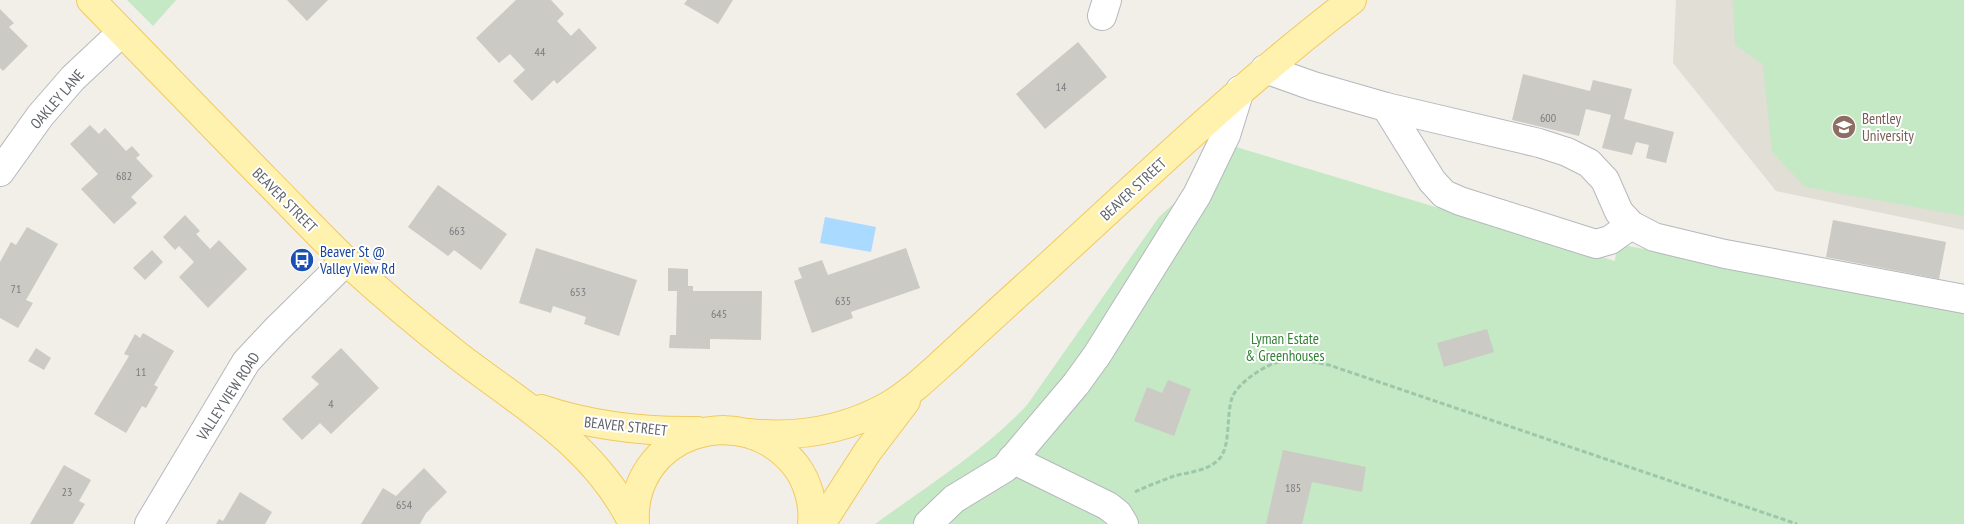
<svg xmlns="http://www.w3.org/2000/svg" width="1964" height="524" viewBox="0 0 1964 524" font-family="'PT Sans Narrow',sans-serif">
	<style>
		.education { fill: #e1ded6 }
		.green { fill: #c5e8c5 }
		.water { fill: #aadaff }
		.building { fill: #cccac5 }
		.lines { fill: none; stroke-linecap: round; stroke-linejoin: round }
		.minor-casing { stroke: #b5b8bc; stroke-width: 30 }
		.major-casing { stroke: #f2c960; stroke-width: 30 }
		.path { stroke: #9cc7a9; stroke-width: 3; stroke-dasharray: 5 2.5; stroke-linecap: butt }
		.minor { stroke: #fff; stroke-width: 28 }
		.major { stroke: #fff2af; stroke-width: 28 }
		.labels { text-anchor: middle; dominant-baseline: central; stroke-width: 4; stroke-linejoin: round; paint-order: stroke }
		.number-label { font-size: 12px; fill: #7a7d7f }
		.street-label { font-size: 15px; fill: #5f6368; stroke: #fff }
		.education-label { font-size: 15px; fill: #785e54; stroke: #fff; text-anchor: start }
		.transit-label { font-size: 15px; fill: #164399; stroke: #fff; text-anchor: start }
		.park-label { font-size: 15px; fill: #348238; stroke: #fff }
	</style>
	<rect width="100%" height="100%" fill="#f1efe8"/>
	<!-- education -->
	<polygon class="education" points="1676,0 1964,0 1964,230 1776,191 1673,63"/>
	<!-- green -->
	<g class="green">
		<polygon points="127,0 176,0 153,26"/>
		<polygon points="1733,0 1964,0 1964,216 1805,187 1772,152 1763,64 1735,45"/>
		<path d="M1236 147 1615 261 1617 244 1964 307V524H875C927 486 983 452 1027 405L1159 217Z"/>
	</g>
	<!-- water -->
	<polygon class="water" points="825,217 876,227 871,252 820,243"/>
	<!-- building -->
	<g class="building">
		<polygon points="287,0 328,0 307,21"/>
		<polygon points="516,0 551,0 564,14 557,21 571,36 579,28 597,48 557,84 554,80 532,101 513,81 525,70 510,54 499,63 476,38"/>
		<polygon points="687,0 733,0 718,24 684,4"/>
		<polygon points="0,9 14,23 9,27 28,46 3,71 0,68"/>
		<polygon points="1078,42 1107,77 1045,129 1016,94"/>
		<polygon points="1523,74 1590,91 1593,80 1632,89 1624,119 1674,132 1666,163 1646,158 1649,145 1636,142 1632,155 1602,148 1611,115 1586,109 1579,136 1512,120"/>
		<polygon points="90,125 99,134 105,128 126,151 132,146 140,155 136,158 153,176 131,197 137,203 114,224 81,189 98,174 70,144"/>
		<polygon points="438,185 507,234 481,270 454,250 448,256 408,227"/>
		<polygon points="185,215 200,231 196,234 210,249 219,240 247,269 208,308 179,277 194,262 179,246 175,250 163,237"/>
		<polygon points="1833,220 1946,242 1939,279 1826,257"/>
		<polygon points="27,227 58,244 26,300 33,303 18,328 0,318 0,262 11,242 16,245"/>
		<polygon points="536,248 637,280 619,336 584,324 586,317 553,306 551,313 519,303"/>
		<polygon points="906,248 920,288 851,312 853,318 812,333 794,281 802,278 798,268 822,260 828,275"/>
		<polygon points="152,250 163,262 145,280 133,268"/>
		<polygon points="668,268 688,269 688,286 693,286 693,291 762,291 761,340 710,339 710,349 669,348 670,335 676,335 677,291 668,291"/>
		<polygon points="1487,329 1494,352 1444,367 1437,343"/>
		<polygon points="143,333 174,351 154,385 158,387 146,408 142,406 126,433 94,414 129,356 124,354 135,334 140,338"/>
		<polygon points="36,348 51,358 44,370 28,361"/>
		<polygon points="341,348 379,388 331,434 320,423 302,440 282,419 319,384 311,377"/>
		<polygon points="1168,380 1191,389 1174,436 1134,421 1147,387 1162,393"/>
		<polygon points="1283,450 1366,467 1362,492 1312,482 1302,524 1266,524"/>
		<polygon points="64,465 91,480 79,501 85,504 73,524 30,524"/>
		<polygon points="424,468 447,492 426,513 420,524 361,524 383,488 396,496"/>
		<polygon points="240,492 272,512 265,524 216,524 219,519 223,521"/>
	</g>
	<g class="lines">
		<!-- minor casing -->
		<g class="minor-casing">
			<g id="minor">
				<polyline points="1102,16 1107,0"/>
				<polyline points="1265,69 1313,86 1386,107 1539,143 1567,152 1589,163 1605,180 1619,212 1631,225 1654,237 1725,254 1964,299"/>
				<polyline points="1386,107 1432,181 1444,194 1460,201 1596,244 1610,240 1631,225"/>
				<polyline points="0,172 40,116 73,78 122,32"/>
				<polyline points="1012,459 1108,506 1118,514 1124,524"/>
				<polyline points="149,524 246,362 275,331 346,261"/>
				<polyline points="928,524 954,499 1005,468 1076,384 1097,355 1197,195 1226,135 1240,90"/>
			</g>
		</g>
		<!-- major casing -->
		<g class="major-casing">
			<g id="major">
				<path d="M91 0C149 59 206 118 263 177 291 205 318 234 346 261 382 294 419 325 457 355 523 406 595 445 633 524"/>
				<path d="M541 409C592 426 644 432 698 431"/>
				<path d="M748 433C797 438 845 430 888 406 912 392 931 373 951 355 978 330 1005 305 1033 280 1137 185 1239 86 1352 0"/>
				<path d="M635 524C629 434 742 397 796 466 808 482 814 504 812 524"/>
				<polyline points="821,524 868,451 906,401"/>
			</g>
		</g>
		<!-- path -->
		<path class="path" d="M1135 492C1147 486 1161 481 1174 476 1189 472 1209 471 1220 458 1231 444 1226 415 1232 398 1237 383 1267 363 1283 361 1298 359 1314 362 1329 365L1797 524"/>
		<!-- minor -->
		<use href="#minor" class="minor"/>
		<!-- major -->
		<use href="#major" class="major"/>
	</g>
	<!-- icons -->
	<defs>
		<g id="university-disc" transform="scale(1.25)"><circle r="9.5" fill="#8d6e63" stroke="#fff"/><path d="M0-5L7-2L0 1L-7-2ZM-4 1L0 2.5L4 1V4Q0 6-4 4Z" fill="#fff"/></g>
		<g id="bus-disc" transform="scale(1.25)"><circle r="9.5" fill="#1a4fb4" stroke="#fff"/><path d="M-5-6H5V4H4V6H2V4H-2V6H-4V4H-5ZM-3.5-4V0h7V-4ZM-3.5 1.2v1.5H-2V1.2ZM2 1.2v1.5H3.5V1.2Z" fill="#fff"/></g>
	</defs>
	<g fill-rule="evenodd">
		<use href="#university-disc" x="1844" y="127"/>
		<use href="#bus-disc" x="302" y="260"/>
	</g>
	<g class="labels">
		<!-- number labels -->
		<g class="number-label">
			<text x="540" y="51">44</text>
			<text x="1061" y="86">14</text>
			<text x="1548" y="117">600</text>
			<text x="124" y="175">682</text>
			<text x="457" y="230">663</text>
			<text x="16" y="288">71</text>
			<text x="578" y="291">653</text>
			<text x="843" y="300">635</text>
			<text x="719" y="313">645</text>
			<text x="141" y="371">11</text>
			<text x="331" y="403">4</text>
			<text x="1293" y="487">185</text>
			<text x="67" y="491">23</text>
			<text x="404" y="504">654</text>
		</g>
		<!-- street labels -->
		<g class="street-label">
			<text transform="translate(57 99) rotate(-49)">OAKLEY LANE</text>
			<text transform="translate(1133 189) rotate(-43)">BEAVER STREET</text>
			<text transform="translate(285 200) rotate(45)">BEAVER STREET</text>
			<text transform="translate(228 396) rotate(-57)">VALLEY VIEW ROAD</text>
			<text transform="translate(626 426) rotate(6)">BEAVER STREET</text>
		</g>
		<!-- education labels -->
		<g class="education-label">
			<text x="1862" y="118">Bentley<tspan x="1862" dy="17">University</tspan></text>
		</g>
		<!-- transit labels -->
		<g class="transit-label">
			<text x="320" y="251">Beaver St @<tspan x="320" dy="17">Valley View Rd</tspan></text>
		</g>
		<!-- park labels -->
		<g class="park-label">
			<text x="1285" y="338">Lyman Estate<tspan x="1285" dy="17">&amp; Greenhouses</tspan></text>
		</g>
	</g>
</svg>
